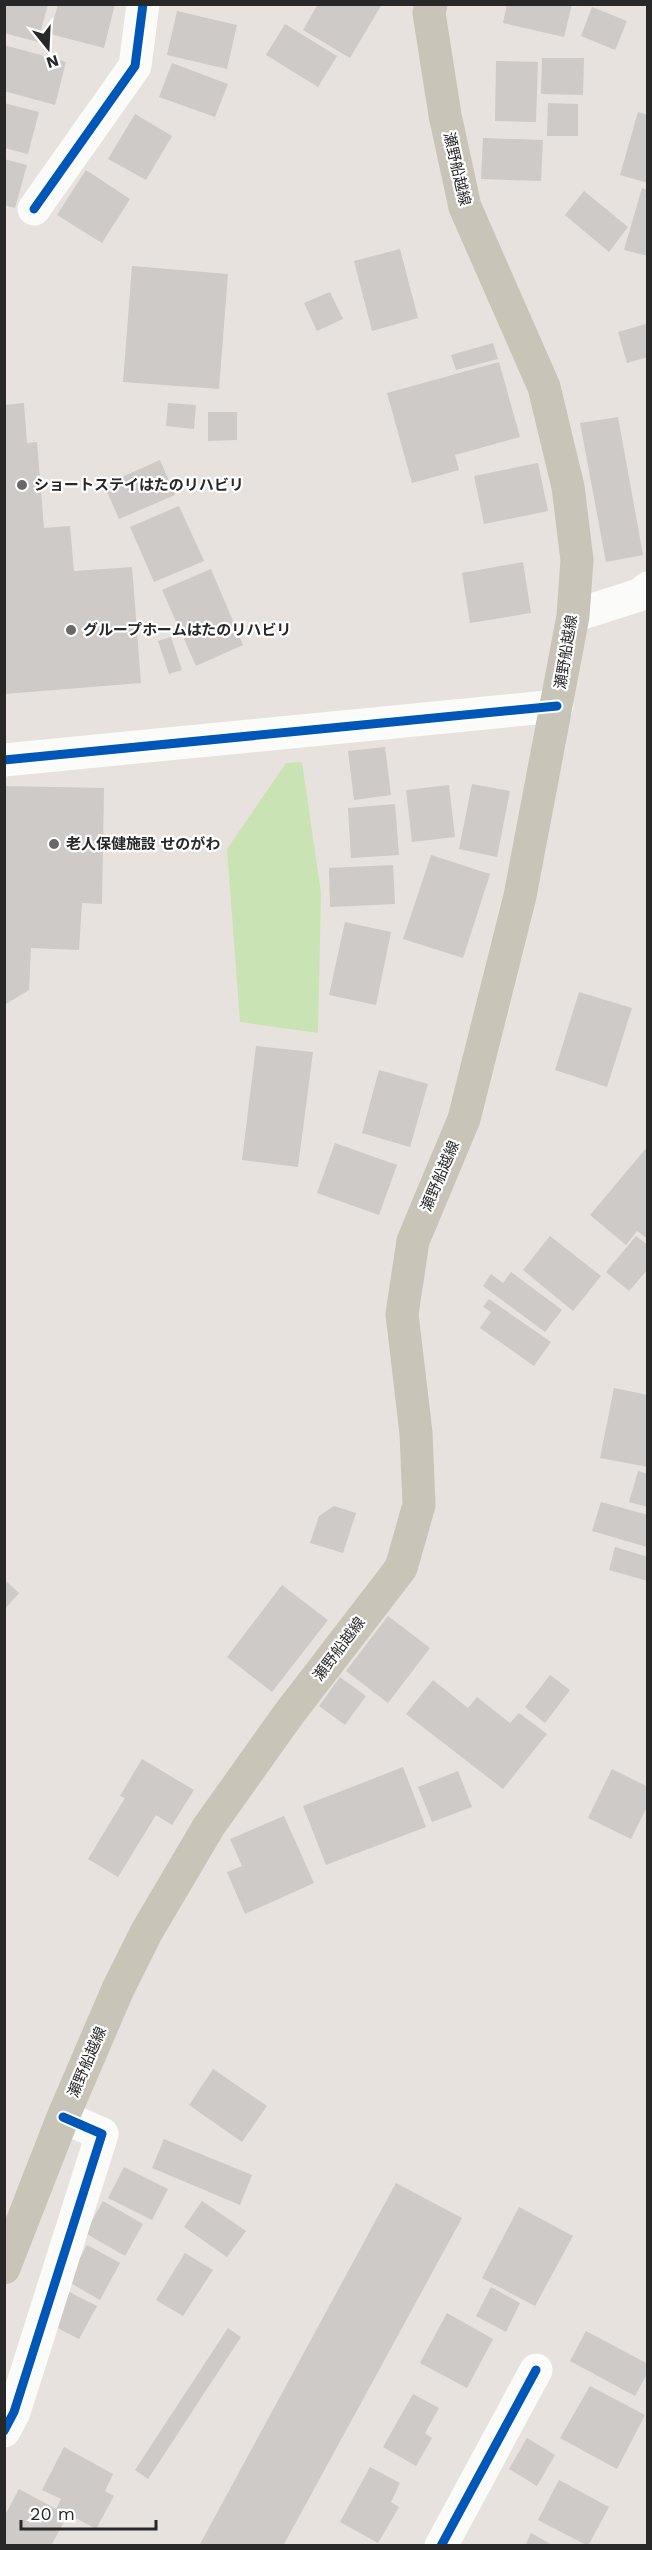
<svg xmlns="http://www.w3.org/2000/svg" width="652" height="2550" viewBox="0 0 652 2550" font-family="'Work Sans','Noto Sans JP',sans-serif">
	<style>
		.green { fill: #c9e3b5 }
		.building { fill: #cdcac7 }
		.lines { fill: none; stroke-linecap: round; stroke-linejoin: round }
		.minor { stroke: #fbfbfa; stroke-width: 33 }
		.major { stroke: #c9c4b8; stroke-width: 33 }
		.cycleway-casing { stroke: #fff; stroke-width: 13 }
		.cycleway { stroke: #0057b8; stroke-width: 9 }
		.poi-dot { fill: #6b6967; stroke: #fff; stroke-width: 2 }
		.labels { text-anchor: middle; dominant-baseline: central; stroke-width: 4.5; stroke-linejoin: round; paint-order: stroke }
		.street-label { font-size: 15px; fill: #282828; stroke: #fff }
		.poi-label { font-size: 15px; font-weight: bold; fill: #282828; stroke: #fff; text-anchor: start }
	</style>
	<rect width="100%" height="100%" fill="#e7e2dd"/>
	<!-- green -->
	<polygon class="green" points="302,762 321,893 318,1033 240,1022 227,849 286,763"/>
	<!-- building -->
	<g class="building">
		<polygon points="4,4 48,4 38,42 4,33"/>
		<polygon points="58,4 115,4 104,48 50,34"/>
		<polygon points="318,4 382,4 350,58 303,30"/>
		<polygon points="507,4 572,4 564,37 503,23"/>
		<polygon points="592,7 627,21 615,50 581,36"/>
		<polygon points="177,11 237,25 227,69 167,55"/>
		<polygon points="285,24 337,56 318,87 266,55"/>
		<polygon points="4,45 66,62 55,105 4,91"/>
		<polygon points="542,58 584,58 583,95 541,94"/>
		<polygon points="496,61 538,62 536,122 495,121"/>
		<polygon points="172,63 228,84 215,117 159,97"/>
		<polygon points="4,103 39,112 28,154 4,148"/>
		<polygon points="548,103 578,104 578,136 547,136"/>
		<polygon points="638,112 648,115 648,183 620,175"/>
		<polygon points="135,114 172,136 146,180 108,159"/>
		<polygon points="483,138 543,140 541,181 481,179"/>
		<polygon points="4,159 27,165 15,208 4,205"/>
		<polygon points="86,170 130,199 102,243 57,215"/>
		<polygon points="642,188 648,190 648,256 624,250"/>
		<polygon points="584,191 628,227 609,252 565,215"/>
		<polygon points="400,249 418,318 372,331 354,261"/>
		<polygon points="132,266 228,274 219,389 123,382"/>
		<polygon points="330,292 343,319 317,331 304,303"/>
		<polygon points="646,324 648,357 627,363 618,332"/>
		<polygon points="493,343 498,359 456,370 451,355"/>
		<polygon points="499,362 520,437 455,455 459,470 412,483 387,393"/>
		<polygon points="24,403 27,443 37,442 44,528 70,526 74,571 132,567 141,683 4,694 4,405"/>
		<polygon points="168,403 196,405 194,429 166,426"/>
		<polygon points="208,412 237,412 237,440 208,441"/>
		<polygon points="618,417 643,555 606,562 580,423"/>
		<polygon points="160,460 175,495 119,519 104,485"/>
		<polygon points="538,463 548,511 484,524 474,476"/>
		<polygon points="179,506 204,561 154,582 130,527"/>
		<polygon points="523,562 531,613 470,623 462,573"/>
		<polygon points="211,569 243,645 196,666 162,590"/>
		<polygon points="171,637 182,670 169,674 158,641"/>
		<polygon points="385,747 391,795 354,800 348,751"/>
		<polygon points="472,784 510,791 497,857 459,849"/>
		<polygon points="449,785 455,837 412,842 406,790"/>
		<polygon points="4,786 104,788 102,904 82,903 79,950 31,948 29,990 4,1005"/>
		<polygon points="395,804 399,855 351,858 348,808"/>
		<polygon points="431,855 490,874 463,958 403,939"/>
		<polygon points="393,865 395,904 330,907 329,868"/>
		<polygon points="345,922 391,932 376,1005 329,995"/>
		<polygon points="579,992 632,1008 607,1087 555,1070"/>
		<polygon points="256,1046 313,1052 298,1167 242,1160"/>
		<polygon points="379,1070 428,1084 410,1147 362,1133"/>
		<polygon points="335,1143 397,1165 379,1215 317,1193"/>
		<polygon points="648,1146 648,1239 637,1231 626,1245 590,1215"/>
		<polygon points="550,1236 601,1276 573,1311 523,1270"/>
		<polygon points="636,1236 648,1245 648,1269 629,1291 606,1272"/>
		<polygon points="511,1272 562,1310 545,1332 483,1286 491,1274 503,1283"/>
		<polygon points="489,1299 551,1342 534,1366 480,1328 491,1312 483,1307"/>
		<polygon points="614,1388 648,1395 648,1467 600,1458"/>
		<polygon points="638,1471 648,1474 648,1507 629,1502"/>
		<polygon points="601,1502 648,1515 647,1547 592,1531"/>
		<polygon points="334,1506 356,1513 343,1553 310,1543 319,1516"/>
		<polygon points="615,1547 648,1557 648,1581 609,1570"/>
		<polygon points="6,1581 19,1593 4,1610 4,1583"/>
		<polygon points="282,1585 328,1620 272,1692 227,1657"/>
		<polygon points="388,1616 430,1648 388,1703 346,1671"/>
		<polygon points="550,1675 570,1690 545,1723 525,1707"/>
		<polygon points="340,1677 366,1696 345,1725 319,1706"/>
		<polygon points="433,1680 468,1708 477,1697 510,1723 519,1713 547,1734 503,1789 406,1714"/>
		<polygon points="142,1759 194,1790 172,1825 156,1815 118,1877 88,1859 125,1798 120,1796"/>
		<polygon points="403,1767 426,1827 326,1865 303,1806"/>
		<polygon points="612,1769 648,1787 648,1805 631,1839 588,1818"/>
		<polygon points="458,1771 472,1807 432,1822 418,1787"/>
		<polygon points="284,1816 314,1883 245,1914 227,1872 242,1866 230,1839"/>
		<polygon points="213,2069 267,2106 242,2142 189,2105"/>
		<polygon points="164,2139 252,2175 240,2205 152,2168"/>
		<polygon points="124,2167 168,2189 152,2220 108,2198"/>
		<polygon points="396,2183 462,2218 283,2546 199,2546"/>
		<polygon points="103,2201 143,2224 125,2256 85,2233"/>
		<polygon points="202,2201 246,2231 227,2257 184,2227"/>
		<polygon points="519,2207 573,2236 535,2306 482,2278"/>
		<polygon points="87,2245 120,2263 100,2300 67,2281"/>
		<polygon points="185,2253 213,2270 183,2316 156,2300"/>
		<polygon points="491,2287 520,2303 506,2332 476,2316"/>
		<polygon points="65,2290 97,2306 79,2339 48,2323"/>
		<polygon points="447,2313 493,2339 467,2388 420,2363"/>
		<polygon points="228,2328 241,2337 148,2479 135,2470"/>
		<polygon points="586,2331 648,2364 648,2372 635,2396 570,2361"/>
		<polygon points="590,2386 645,2415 617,2469 560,2438"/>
		<polygon points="413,2394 439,2408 425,2433 432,2438 416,2466 383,2447"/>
		<polygon points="527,2438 555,2455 537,2486 509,2469"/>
		<polygon points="64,2447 113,2474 105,2491 114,2496 96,2529 68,2514 51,2546 4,2546 4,2517 19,2489 56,2509 61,2499 42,2490"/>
		<polygon points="370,2467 400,2483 391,2502 399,2507 378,2543 340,2522"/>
		<polygon points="559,2480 609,2507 588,2546 538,2520"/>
		<polygon points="531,2533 554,2546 525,2546"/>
	</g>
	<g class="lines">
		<!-- minor -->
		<g class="minor">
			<polyline points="34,209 135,66 143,4"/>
			<polyline points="573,616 639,595 648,588"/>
			<polyline points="4,760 557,706"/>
			<polyline points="4,2431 14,2412 102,2134 63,2117"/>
			<polyline points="441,2546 536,2370"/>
		</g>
		<!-- major -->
		<polyline class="major" points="4,2268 63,2117 118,1989 147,1931 209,1826 288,1715 401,1568 419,1505 416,1433 402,1314 413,1241 464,1119 520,896 573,616 577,560 568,487 544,387 465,207 445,115 429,13 431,4"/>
		<!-- cycleway casing -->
		<g class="cycleway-casing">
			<g id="cycleway">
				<polyline points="34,209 135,66 143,4"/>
				<polyline points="4,760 557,706"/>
				<polyline points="4,2431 14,2412 102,2134 63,2117"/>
				<polyline points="441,2546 536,2370"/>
			</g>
		</g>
		<!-- cycleway -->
		<use href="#cycleway" class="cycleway"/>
	</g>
	<!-- markers -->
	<g class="poi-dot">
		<circle cx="22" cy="485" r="6"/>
		<circle cx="71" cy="630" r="6"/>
		<circle cx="54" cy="844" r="6"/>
	</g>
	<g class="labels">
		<!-- street labels -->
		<g class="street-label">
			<text transform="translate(457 169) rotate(77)">瀬野船越線</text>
			<text transform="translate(566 652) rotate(-81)">瀬野船越線</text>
			<text transform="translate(440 1176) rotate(-67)">瀬野船越線</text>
			<text transform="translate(339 1649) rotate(-53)">瀬野船越線</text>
			<text transform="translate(87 2062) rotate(-67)">瀬野船越線</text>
		</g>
		<!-- poi labels -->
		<g class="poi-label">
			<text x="34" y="485">ショートステイはたのリハビリ</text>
			<text x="83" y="630">グループホームはたのリハビリ</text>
			<text x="66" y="844">老人保健施設 せのがわ</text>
		</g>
	</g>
	<!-- border -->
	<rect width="652" height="2550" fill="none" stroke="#282828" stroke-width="12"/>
	<!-- north arrow -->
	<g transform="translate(48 48) rotate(162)" stroke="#ffffff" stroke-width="4.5" paint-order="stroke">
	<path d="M0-4.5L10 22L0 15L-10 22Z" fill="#282828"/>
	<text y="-9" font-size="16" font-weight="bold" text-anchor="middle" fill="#282828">N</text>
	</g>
	<!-- scale -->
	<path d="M21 2520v9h135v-9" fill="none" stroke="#282828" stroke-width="3"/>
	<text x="30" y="2520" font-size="18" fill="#282828" stroke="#ffffff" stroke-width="4.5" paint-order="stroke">20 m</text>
</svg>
